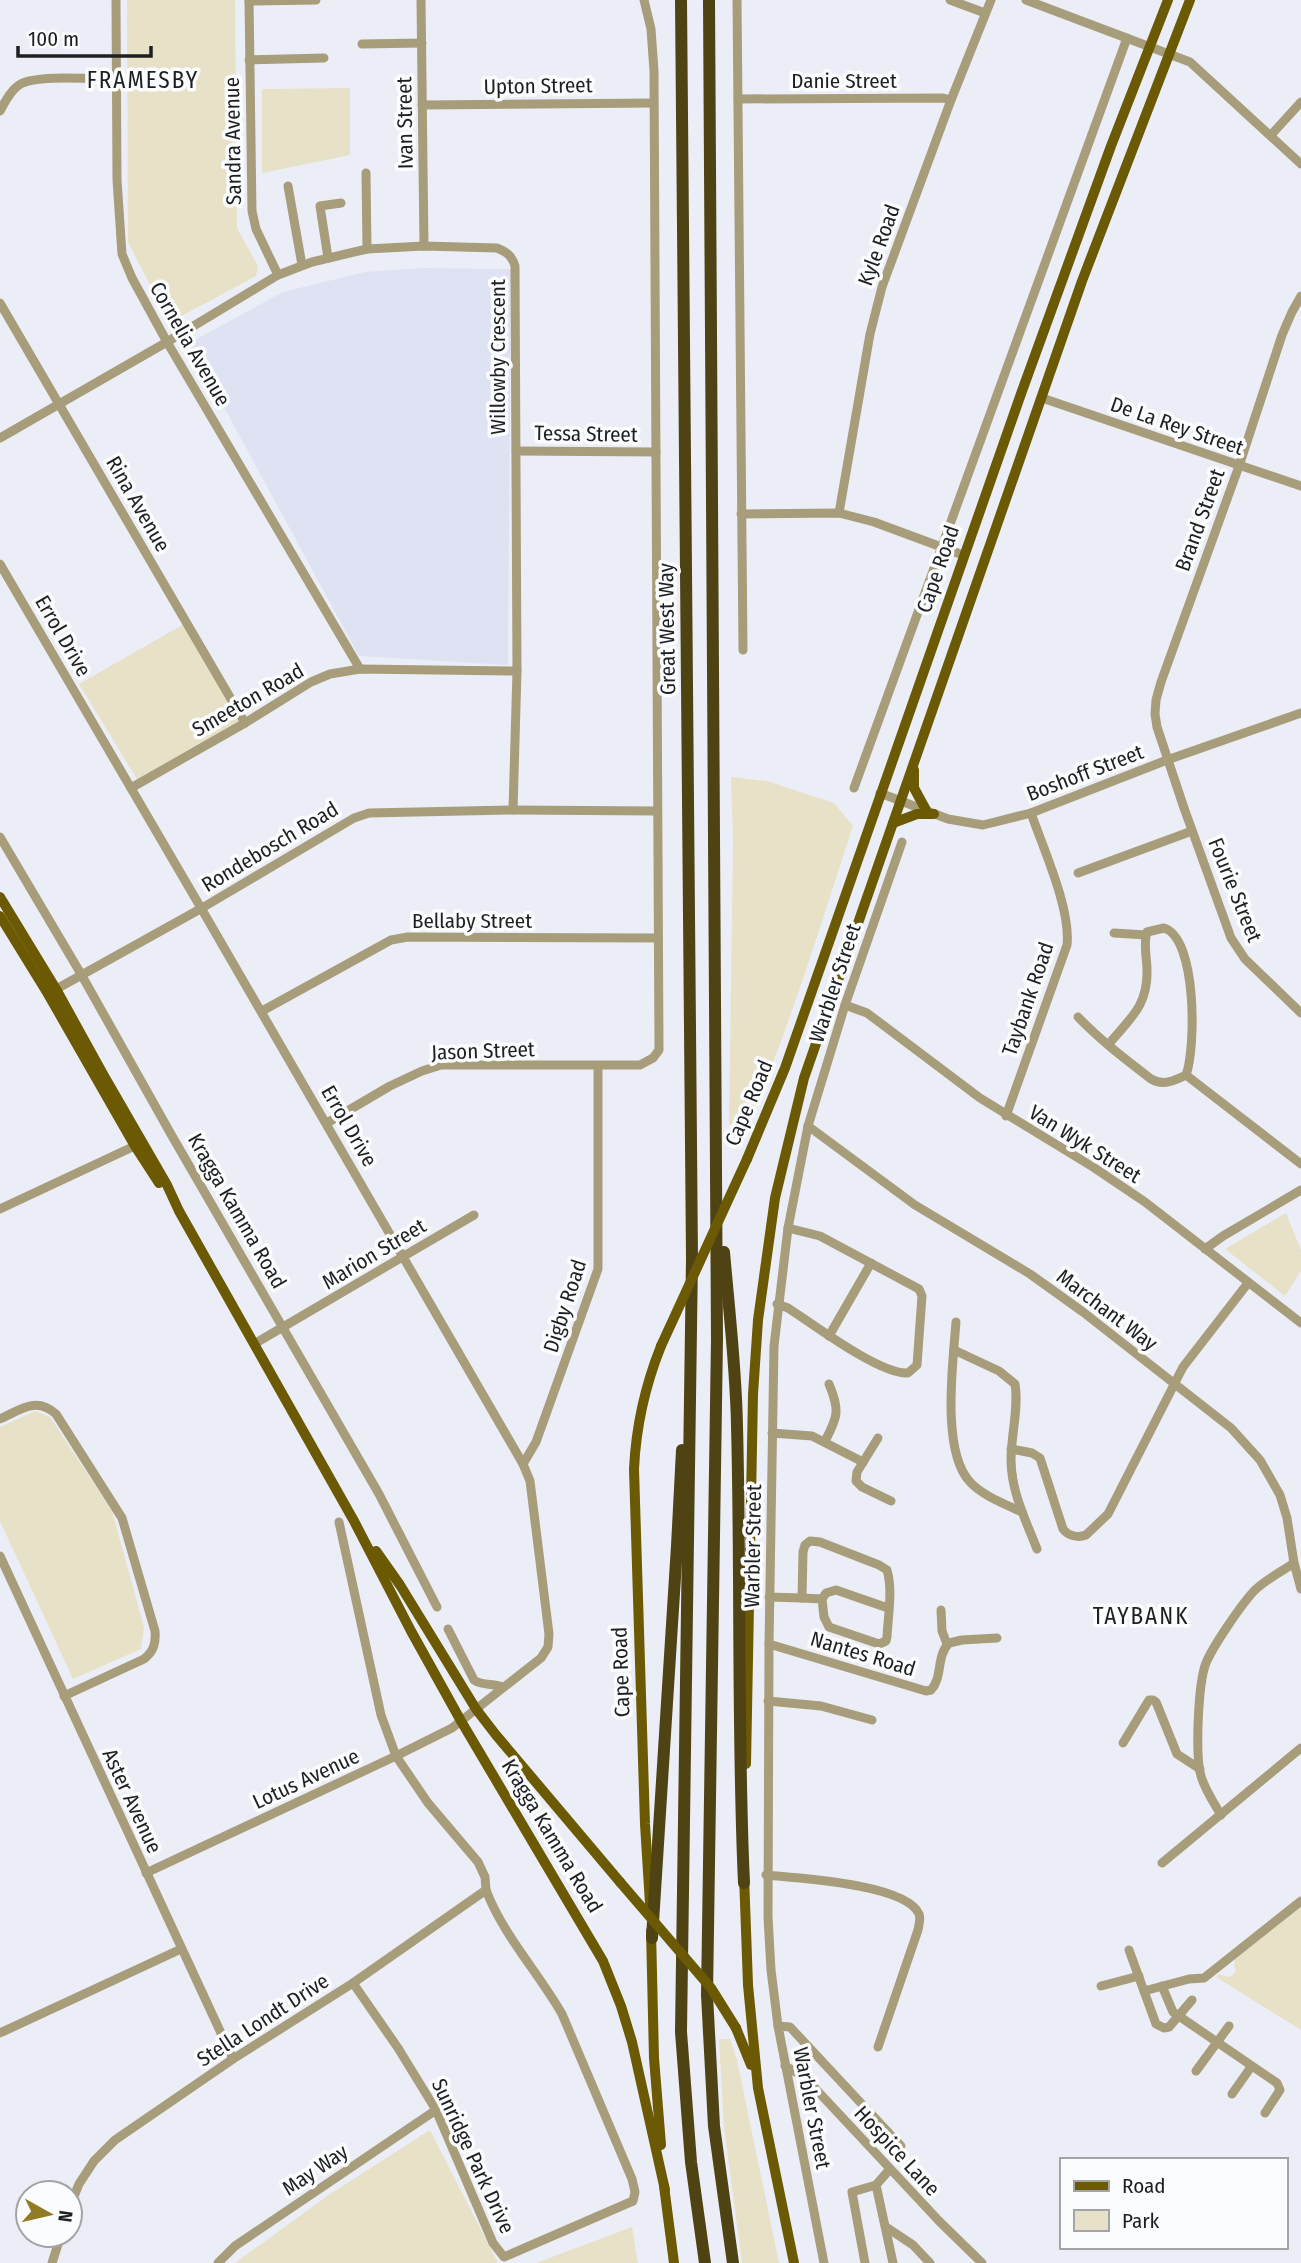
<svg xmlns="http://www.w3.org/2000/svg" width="1301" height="2263" viewBox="0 0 1301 2263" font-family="'Fira Sans Condensed',sans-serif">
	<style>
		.built { fill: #dfe2f2 }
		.green { fill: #e7e1c8 }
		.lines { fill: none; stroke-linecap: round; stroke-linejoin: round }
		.minor { stroke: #a79d7a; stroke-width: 9 }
		.major { stroke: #6b5903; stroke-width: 10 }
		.highway { stroke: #4f4313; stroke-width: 12 }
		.major-bridge { stroke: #6b5903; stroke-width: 10 }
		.labels { text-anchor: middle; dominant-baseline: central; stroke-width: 7; stroke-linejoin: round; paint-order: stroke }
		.street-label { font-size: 21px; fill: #1e1f22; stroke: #fbfcfe }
		.neighbourhood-label { font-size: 23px; letter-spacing: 2px; fill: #1e1f22; stroke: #fbfcfe }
	</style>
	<rect width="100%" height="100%" fill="#eceef7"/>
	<!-- built -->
	<polygon class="built" points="422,268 511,269 508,665 359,656 189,343 283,292 365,272"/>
	<!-- green -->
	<g class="green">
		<polygon points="127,0 235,0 237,228 258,266 256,276 176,319 166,316 128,242"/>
		<polygon points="350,88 350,155 262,173 262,89"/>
		<polygon points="184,624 239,721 138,781 79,684"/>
		<path d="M731 777 767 781 834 803 853 826C819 929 788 1034 744 1133L729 1124 733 843Z"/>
		<polygon points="1286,1213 1301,1250 1301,1271 1285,1296 1225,1249"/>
		<polygon points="35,1411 50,1417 112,1511 144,1627 141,1649 73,1679 0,1521 0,1427"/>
		<polygon points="1301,1906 1301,2030 1216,1977 1219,1974 1229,1977 1236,1972 1234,1965 1235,1959"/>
		<polygon points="719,2039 730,2039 737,2060 779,2263 742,2263 724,2128"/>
		<polygon points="430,2130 498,2263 235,2263 327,2196"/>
		<polygon points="632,2227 638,2263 536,2263"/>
	</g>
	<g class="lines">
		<!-- minor -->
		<g class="minor">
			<polyline points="116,0 117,180 122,254 132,278 167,342 360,669"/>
			<polyline points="249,0 252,211 256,229 278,275"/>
			<polyline points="421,0 424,246"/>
			<polyline points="737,0 743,650"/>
			<polyline points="950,0 985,13"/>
			<polyline points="1026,0 1190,62 1301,164"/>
			<polyline points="249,1 316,0"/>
			<polyline points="362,44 422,43"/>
			<polyline points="249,60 324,58"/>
			<polyline points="738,99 943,98 951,100"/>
			<polyline points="422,105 653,103"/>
			<path d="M0 111C5 102 10 91 19 85 33 74 96 79 116 79"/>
			<polyline points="1271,135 1301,102"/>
			<polyline points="366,173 367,249"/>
			<polyline points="288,186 302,265"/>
			<polyline points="328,258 320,206 341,203"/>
			<polyline points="1301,296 1292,312 1282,335 1239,466 1161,682 1156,700 1155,714 1157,727 1184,808 1231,938 1245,959 1301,1013"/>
			<polyline points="0,303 245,723"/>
			<polyline points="1042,398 1301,486"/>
			<path d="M0 438 167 342 278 275 312 262 367 249 424 246 497 248C507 252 512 256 515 266L517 671 513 810"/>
			<polyline points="516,451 656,452"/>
			<polyline points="839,513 870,334 882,287 951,100 991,0"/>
			<polyline points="741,514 839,513 874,522 963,555"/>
			<path d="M0 564C176 863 349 1164 523 1464L530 1481 549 1634 548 1647 541 1658 452 1728 396 1756 146 1873"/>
			<polyline points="131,788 245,723 311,682 330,674 360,669 517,671"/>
			<polyline points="854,788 1127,38"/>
			<polyline points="880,793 948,819 983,825 1031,813 1167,760 1301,713"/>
			<polyline points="0,837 81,974 172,1136 379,1494 437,1607"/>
			<polyline points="1078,873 1192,831"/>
			<polyline points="1114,933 1146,935"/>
			<polyline points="51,992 202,908 354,818 369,813 513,810 656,811"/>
			<polyline points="845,1005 867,1013 980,1098 1093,1167 1145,1202 1301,1323"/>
			<polyline points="262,1011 391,940 408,937 658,938"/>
			<path d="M1078 1017C1100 1040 1125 1059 1151 1079 1163 1086 1174 1081 1186 1075 1196 1048 1197 938 1164 928L1147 932C1143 944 1147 958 1147 970 1148 1007 1129 1019 1108 1045"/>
			<polyline points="1186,1075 1301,1164"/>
			<path d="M1006 1116 1067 945C1071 909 1043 848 1031 813"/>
			<polyline points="327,1123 390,1086 422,1071 441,1065 640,1065 653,1058 659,1050 654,71 651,29 644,0"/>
			<polyline points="808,1126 915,1205 1030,1274 1083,1312 1231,1428 1260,1460 1280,1495 1287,1518 1294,1563 1301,1589"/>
			<polyline points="0,1209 141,1143"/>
			<polyline points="1205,1249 1223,1236 1301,1190"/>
			<path d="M777 1304 788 1308C813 1324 880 1375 908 1373L917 1365 922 1296 919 1289 820 1236 788 1228"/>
			<path d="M956 1322C953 1363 941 1451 970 1482 983 1496 1005 1504 1022 1512"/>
			<polyline points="829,1336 871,1263"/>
			<polyline points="254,1344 474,1215"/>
			<path d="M954 1350 999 1371 1015 1384C1019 1408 1011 1435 1011 1460 1011 1491 1026 1521 1037 1549"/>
			<path d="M0 1419C20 1410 36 1396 56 1414L122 1518 155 1631C156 1643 154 1651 144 1659L64 1696"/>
			<polyline points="772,1433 812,1436 863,1462"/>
			<polyline points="878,1438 857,1472 856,1481 862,1487 891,1501"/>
			<path d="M825 1441C838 1417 840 1410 829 1384"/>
			<path d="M1011 1449 1032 1453 1040 1458 1063 1529C1068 1536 1078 1538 1086 1535L1108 1514 1183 1367 1248 1283"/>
			<polyline points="523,1464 536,1442 598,1269 598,1066"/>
			<polyline points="0,1556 233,2059"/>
			<polyline points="769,1597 802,1598"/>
			<path d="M822 1599 824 1617 829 1627 879 1644 886 1641 887 1637C888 1616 893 1590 887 1570L879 1565 820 1542 810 1541 805 1545 803 1552 802 1598 822 1599 826 1593 836 1590 888 1608"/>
			<polyline points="941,1610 942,1631 947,1644"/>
			<path d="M448 1629 474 1680C482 1686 494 1683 503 1687"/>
			<path d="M769 1644 926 1691 931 1690C943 1677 936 1656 949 1643L962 1640 997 1638"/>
			<polyline points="768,1701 821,1706 872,1720"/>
			<polyline points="1123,1743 1149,1700 1153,1700 1156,1702 1177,1754 1200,1769"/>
			<path d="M1221 1815C1214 1803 1205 1790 1201 1776 1195 1756 1198 1683 1206 1663 1213 1646 1241 1605 1254 1591 1265 1580 1281 1572 1294 1563"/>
			<polyline points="1162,1863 1301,1748"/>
			<path d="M766 1875C797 1878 906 1884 919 1914 921 1919 919 1924 918 1930L878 2047"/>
			<polyline points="1129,1950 1156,2024 1164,2028 1169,2027 1192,2000"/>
			<path d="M353 1983 398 2048 436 2110 493 2243 504 2257 633 2201 635 2192 632 2179 562 2014C538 1972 503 1935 486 1890"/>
			<polyline points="1101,1986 1139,1976"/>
			<polyline points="1162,1986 1173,2012 1277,2083 1280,2090 1265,2113"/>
			<polyline points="1144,1991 1189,1979 1204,1978 1301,1901"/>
			<polyline points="778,2026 790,2027 901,2146"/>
			<polyline points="0,2033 181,1949"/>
			<polyline points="785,2066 801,2075 811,2084 940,2222 982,2263"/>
			<polyline points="1196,2071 1229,2026"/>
			<polyline points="1232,2094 1251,2067"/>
			<polyline points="890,2169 876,2185 893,2263"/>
			<polyline points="70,2206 79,2184 94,2161 115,2140 233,2059 353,1983 486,1890 485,1877 478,1862 428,1803 396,1756 381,1715 339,1522"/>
			<polyline points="886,2227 913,2245 930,2263"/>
			<polyline points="52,2263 61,2235"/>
			<polyline points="218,2263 235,2246 436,2110"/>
			<polyline points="824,2263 778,2026 771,1970 768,1917 769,1644 774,1346 788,1228 808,1126 845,1005 902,842"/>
			<polyline points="865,2263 852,2192 876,2185"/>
		</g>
		<!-- major -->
		<g class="major">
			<polyline points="914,770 914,788 926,810"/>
			<polyline points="893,823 917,814 934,814"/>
			<polyline points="0,897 56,989 104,1076 167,1185 179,1211 354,1521 411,1631 461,1721 603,1961 621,2006 632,2042 665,2190"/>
			<polyline points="0,916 48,994 135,1146 159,1183"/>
			<polyline points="747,1159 785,1068 1022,391 1111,146 1168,0"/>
			<polyline points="376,1551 400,1585 476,1709 496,1735 620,1882"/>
			<polyline points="746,1764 753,1394 758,1320 775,1198 804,1078 1082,281 1190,0"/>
			<polyline points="744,1875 748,1985 758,2088 794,2263"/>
			<path d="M650 1904 645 1824 634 1469C636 1426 645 1386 661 1346"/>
			<polyline points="651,1931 654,2058 661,2145"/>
			<polyline points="736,2028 751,2065"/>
			<polyline points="664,2186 674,2263"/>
		</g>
		<!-- highway -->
		<g class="highway">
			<polyline points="681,0 692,1258 681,2032 691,2162 705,2263"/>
			<polyline points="709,0 717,1339 707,1995 714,2126 733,2263"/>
			<path d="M724 1252C729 1310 736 1368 737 1426 741 1578 737 1731 744 1883"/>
			<polyline points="652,1938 677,1546 682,1450"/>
		</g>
		<!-- major-bridge -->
		<g class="major-bridge">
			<polyline points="661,1346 747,1159"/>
			<polyline points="620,1882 711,1988 736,2028"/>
		</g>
	</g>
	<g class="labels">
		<!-- street labels -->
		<g class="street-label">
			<text x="844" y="81">Danie Street</text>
			<text transform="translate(538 86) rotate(-1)">Upton Street</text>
			<text transform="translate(405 123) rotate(-91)">Ivan Street</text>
			<text transform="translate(233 141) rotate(-91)">Sandra Avenue</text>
			<text transform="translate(879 245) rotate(-70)">Kyle Road</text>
			<text transform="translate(190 344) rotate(60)">Cornelia Avenue</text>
			<text transform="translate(498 357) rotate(-90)">Willowby Crescent</text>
			<text transform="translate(1177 426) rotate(19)">De La Rey Street</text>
			<text transform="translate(586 434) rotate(1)">Tessa Street</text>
			<text transform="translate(138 504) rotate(60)">Rina Avenue</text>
			<text transform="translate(1200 520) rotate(-70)">Brand Street</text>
			<text transform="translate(938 569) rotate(-71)">Cape Road</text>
			<text transform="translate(667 629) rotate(-91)">Great West Way</text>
			<text transform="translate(63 636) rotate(60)">Errol Drive</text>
			<text transform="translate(248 700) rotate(-30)">Smeeton Road</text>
			<text transform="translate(1085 773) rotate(-21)">Boshoff Street</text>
			<text transform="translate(270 847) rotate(-31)">Rondebosch Road</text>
			<text transform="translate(1235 890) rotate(68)">Fourie Street</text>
			<text x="472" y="921">Bellaby Street</text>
			<text transform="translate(835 983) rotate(-72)">Warbler Street</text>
			<text transform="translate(1028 999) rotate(-71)">Taybank Road</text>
			<text transform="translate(483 1051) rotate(-2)">Jason Street</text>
			<text transform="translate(749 1103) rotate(-67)">Cape Road</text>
			<text transform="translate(349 1126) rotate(60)">Errol Drive</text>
			<text transform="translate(1085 1144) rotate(32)">Van Wyk Street</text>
			<text transform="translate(237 1211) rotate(60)">Kragga Kamma Road</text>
			<text transform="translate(374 1254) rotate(-31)">Marion Street</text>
			<text transform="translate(565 1306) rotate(-72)">Digby Road</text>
			<text transform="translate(1107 1310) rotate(37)">Marchant Way</text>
			<text transform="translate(753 1546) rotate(-89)">Warbler Street</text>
			<text transform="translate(863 1654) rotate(17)">Nantes Road</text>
			<text transform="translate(621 1672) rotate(-92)">Cape Road</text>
			<text transform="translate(306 1779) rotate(-25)">Lotus Avenue</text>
			<text transform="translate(132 1801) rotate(65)">Aster Avenue</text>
			<text transform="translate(552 1836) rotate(59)">Kragga Kamma Road</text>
			<text transform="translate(263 2020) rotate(-33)">Stella Londt Drive</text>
			<text transform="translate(812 2108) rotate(79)">Warbler Street</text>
			<text transform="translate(897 2151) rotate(47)">Hospice Lane</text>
			<text transform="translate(473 2156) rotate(65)">Sunridge Park Drive</text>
			<text transform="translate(315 2170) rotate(-34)">May Way</text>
		</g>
		<!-- neighbourhood labels -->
		<g class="neighbourhood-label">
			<text x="143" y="80">FRAMESBY</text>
			<text x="1141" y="1616">TAYBANK</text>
		</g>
	</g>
	<!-- legend -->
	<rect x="1060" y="2158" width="228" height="91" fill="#fbfcfe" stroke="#a3a4a6" stroke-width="2"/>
	<rect x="1074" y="2181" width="35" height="10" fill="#6b5903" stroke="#a3a4a6" stroke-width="2"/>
	<text x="1122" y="2193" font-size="21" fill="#1e1f22">Road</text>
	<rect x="1074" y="2210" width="35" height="21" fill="#e7e1c8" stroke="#a3a4a6" stroke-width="2"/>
	<text x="1122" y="2228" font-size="21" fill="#1e1f22">Park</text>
	<!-- north arrow -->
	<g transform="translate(49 2214) rotate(98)"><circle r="33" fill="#fbfcfe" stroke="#a3a4a6" stroke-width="2"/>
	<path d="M0-5L12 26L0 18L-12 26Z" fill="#927c23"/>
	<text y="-10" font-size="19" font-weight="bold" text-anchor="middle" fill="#1e1f22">N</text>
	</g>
	<!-- scale -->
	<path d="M18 46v10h133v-10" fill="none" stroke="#1e1f22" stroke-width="3.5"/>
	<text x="28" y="46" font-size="21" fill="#1e1f22" stroke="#fbfcfe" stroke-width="5" paint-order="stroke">100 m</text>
</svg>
